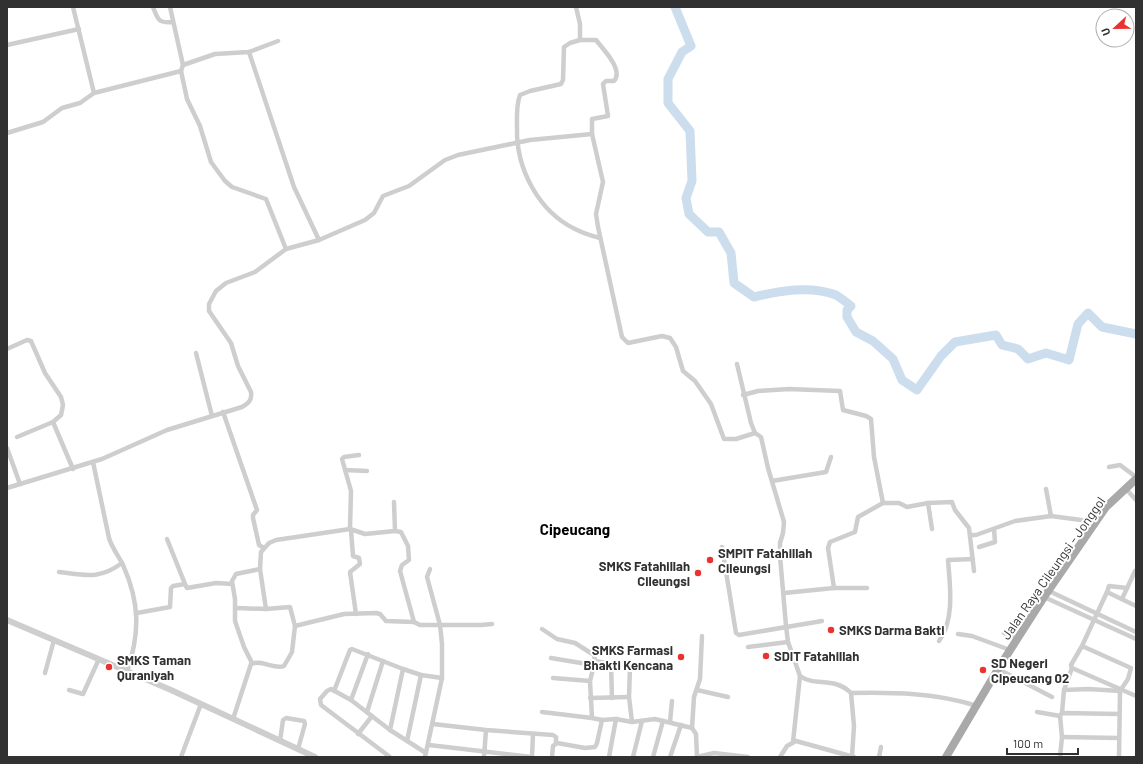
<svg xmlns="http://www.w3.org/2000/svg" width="1143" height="764" viewBox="0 0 1143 764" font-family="Barlow,sans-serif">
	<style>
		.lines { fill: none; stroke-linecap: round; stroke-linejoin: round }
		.river { stroke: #ccdeee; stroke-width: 9 }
		.minor { stroke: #cecece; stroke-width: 4.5 }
		.tertiary { stroke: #cecece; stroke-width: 6 }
		.primary { stroke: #a9a9a9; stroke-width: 8 }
		.poi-dot { fill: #eb3231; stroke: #fff; stroke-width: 1.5 }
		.labels { text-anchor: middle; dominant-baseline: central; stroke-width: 4; stroke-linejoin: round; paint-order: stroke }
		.poi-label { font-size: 13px; font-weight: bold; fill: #313131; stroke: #fff; text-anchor: start }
		.street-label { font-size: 13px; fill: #313131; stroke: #fff }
		.quarter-label { font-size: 15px; font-weight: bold; fill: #000; stroke: #fff }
	</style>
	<rect width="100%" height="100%" fill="#fff"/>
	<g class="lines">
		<!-- river -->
		<path class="river" d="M675 7 691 46 682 52 668 79V103L690 131 692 181 686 198 689 214 708 232H719L731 253 734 283 754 297C779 291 810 285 836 295 841 298 846 302 851 306L847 310V317L856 332 873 341 893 359 902 380 917 390 941 356 955 342 996 335 1002 345 1018 349 1028 359 1046 353 1069 360 1078 324 1088 313 1102 327 1136 334"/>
		<!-- minor -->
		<g class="minor">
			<polyline points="73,7 94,93"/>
			<path d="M153 7C158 20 158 23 173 22"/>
			<polyline points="170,7 183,65 181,71 187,99 200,126 211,162 225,181 232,187 266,199 286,249"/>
			<path d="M576 7 580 24V40L570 43 564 47 563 80 561 84 530 91 520 95C516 105 517 118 517 128 516 168 538 211 575 229 583 233 592 236 600 238"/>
			<path d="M580 40H596C603 49 624 70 614 81H606L603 84 608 116 592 119V134L603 182 596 214 598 227 622 337 628 343 662 336 670 338 676 347 683 371 695 381 711 404 724 439H736L755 433"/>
			<polyline points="7,45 79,29"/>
			<polyline points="249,52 294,187 319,240"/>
			<polyline points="183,65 215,54 249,52 278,41"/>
			<polyline points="7,133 43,122 62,108 80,103 94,93 181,71"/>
			<polyline points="7,349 27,340 31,341 45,373 61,397 63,405 61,415 53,422 73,469"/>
			<polyline points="196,353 212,416"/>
			<path d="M737 364 751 423 755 433 761 437 768 468 784 522 783 533 780 543V556L786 626 788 642 800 676C815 687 834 676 851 693L854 726 852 756"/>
			<polyline points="743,395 758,391 789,389 840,391 843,410 866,416 871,419 874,457 883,503"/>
			<polyline points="223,412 257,510 253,515 253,518 259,545 264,548"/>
			<polyline points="17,437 53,422"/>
			<polyline points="7,448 20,484"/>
			<path d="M93 462 109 538C112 548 118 555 123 565 140 603 140 633 127 672"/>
			<polyline points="1109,467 1120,465 1136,477"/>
			<polyline points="345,470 367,471"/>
			<polyline points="772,481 826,472 831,457"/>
			<path d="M7 488 102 459 167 430 242 407C249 403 252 400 251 392L238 366 231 343 209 311V304L216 291 226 283 255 272 286 249 319 240 365 220 374 213 383 196 409 186 445 160 458 155 530 140 592 134"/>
			<polyline points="1046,489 1051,516"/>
			<polyline points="1126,489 1136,500"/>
			<polyline points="394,502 395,531 401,532 408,546 409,560 402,565 400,571 414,622 420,625 481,625 492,624"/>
			<polyline points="928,503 932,529"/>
			<polyline points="350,529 351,491 342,459 344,457 359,455"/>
			<polyline points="351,530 353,556 359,558 360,564 350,572 356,614"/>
			<polyline points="971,535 976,535 1015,521 1051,516 1096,522"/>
			<polyline points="722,547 736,633 739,635 822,621"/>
			<polyline points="979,547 995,542 994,529"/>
			<polyline points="260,569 266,609"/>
			<path d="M59 572C85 575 99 580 122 563"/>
			<polyline points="185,584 187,588 216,583 232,584"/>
			<polyline points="834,588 867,588"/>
			<polyline points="1049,591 1136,632"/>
			<polyline points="1107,592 1109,586 1127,588"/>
			<polyline points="784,593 834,588 828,548 830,542 855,532 858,517 883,503 899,503 907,507 928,503 952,502 955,510 969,528 974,571"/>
			<polyline points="1044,597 1136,639"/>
			<polyline points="1122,599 1135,571"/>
			<polyline points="236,608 266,609 290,607 295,626"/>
			<polyline points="137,613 170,607 171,588 173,586 185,584 167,539"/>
			<polyline points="542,629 557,639 575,643 594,655 595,661 590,681 592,718 602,720"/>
			<polyline points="1004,633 1018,640"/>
			<polyline points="958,634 972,636 1010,650"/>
			<path d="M939 641C955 619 950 586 948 560L973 559"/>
			<polyline points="1082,646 1071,665 1072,668 1136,696"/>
			<polyline points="748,647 788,642"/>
			<polyline points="551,658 593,665"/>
			<polyline points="595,661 630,667 629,697 632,722"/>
			<polyline points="252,663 244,647 235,621 235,599 232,581 236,574 260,569 261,552 269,543 276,540 350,529 365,534 395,531"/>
			<polyline points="611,664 612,698"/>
			<polyline points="998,669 1052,697"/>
			<polyline points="45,673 54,640"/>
			<polyline points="553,678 590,681"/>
			<polyline points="69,690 83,694 99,659"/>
			<polyline points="697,690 728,697"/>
			<polyline points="1064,690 1088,689 1120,691"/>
			<polyline points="334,691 350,650 352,649 403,669 421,675 442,678"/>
			<path d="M851 693C893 692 937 693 977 706"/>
			<polyline points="590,698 629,697"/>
			<polyline points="351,700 368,654"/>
			<polyline points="367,712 383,661"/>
			<polyline points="542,712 592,718"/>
			<polyline points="1037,712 1060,716"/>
			<polyline points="1062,713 1064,690 1072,668"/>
			<path d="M233 719 251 664C262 659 274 670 284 666L292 652 295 626 344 614 376 613 380 614 386 621 414 622"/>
			<polyline points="670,722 672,701"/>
			<polyline points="433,724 486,730 553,735 556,737 556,743"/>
			<polyline points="692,728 694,697 700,679 702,636"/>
			<polyline points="390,730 403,669"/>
			<polyline points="358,734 372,716"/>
			<polyline points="1062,737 1119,738"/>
			<polyline points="280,741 283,720 286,718 304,721 305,724 298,749"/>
			<polyline points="407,741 421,675"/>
			<polyline points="793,742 800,676"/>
			<polyline points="429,745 532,757"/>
			<polyline points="181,757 201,704"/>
			<polyline points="390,757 321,705 320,699 327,691 331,689 351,700 390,730 426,753"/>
			<polyline points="425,757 442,678 442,644 440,625 427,577 430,569"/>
			<polyline points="484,757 486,730"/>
			<polyline points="532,757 533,734"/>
			<polyline points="552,757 553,746 557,743 585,748 595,747 597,743 602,720 616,719 632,722 655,719 692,728 696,734 697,757"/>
			<polyline points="609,757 616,719"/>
			<polyline points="633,757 642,721"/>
			<polyline points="653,757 663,721"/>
			<polyline points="670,757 681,725"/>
			<polyline points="697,757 714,753 748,757"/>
			<polyline points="780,757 787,746 796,741 854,757"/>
			<polyline points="879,757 881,747"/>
			<polyline points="1060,757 1062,737 1060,716 1062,713 1119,714"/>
			<polyline points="1119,757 1120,691 1128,679 1131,668 1082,646 1107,592 1136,606"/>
		</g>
		<!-- tertiary -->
		<polyline class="tertiary" points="7,620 171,690 315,757"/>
		<!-- primary -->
		<polyline class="primary" points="946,757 998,669 1044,597 1106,507 1136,479"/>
	</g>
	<!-- markers -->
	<g class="poi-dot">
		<circle cx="710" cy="560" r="4"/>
		<circle cx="698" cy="573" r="4"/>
		<circle cx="831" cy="630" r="4"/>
		<circle cx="766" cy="656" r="4"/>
		<circle cx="681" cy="657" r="4"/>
		<circle cx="109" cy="667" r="4"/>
		<circle cx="983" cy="670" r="4"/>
	</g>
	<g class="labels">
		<!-- poi labels -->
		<g class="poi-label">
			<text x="718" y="553">SMPIT Fatahillah<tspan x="718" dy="15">Cileungsi</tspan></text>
			<text x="690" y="566" text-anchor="end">SMKS Fatahillah<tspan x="690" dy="15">Cileungsi</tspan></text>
			<text x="839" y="630">SMKS Darma Bakti</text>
			<text x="673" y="650" text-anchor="end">SMKS Farmasi<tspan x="673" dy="15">Bhakti Kencana</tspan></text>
			<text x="774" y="656">SDIT Fatahillah</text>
			<text x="117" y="660">SMKS Taman<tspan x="117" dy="15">Quraniyah</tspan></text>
			<text x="991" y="663">SD Negeri<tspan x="991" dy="15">Cipeucang 02</tspan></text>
		</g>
		<!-- street labels -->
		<g class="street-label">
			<text transform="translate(1053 568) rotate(-55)">Jalan Raya Cileungsi - Jonggol</text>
		</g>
		<!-- quarter labels -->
		<g class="quarter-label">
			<text x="575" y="529">Cipeucang</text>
		</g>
	</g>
	<!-- border -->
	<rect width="1143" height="764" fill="none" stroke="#313131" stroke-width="16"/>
	<!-- north arrow -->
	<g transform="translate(1115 28) rotate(248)"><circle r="19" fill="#ffffff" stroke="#adadad"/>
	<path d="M0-3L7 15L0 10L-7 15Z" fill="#eb3231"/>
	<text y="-6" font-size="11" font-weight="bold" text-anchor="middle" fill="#313131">U</text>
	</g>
	<!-- scale -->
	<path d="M1007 748v6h71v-6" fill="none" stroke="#313131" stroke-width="2"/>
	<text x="1013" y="748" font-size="12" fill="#313131" stroke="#ffffff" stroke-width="3" paint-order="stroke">100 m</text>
</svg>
